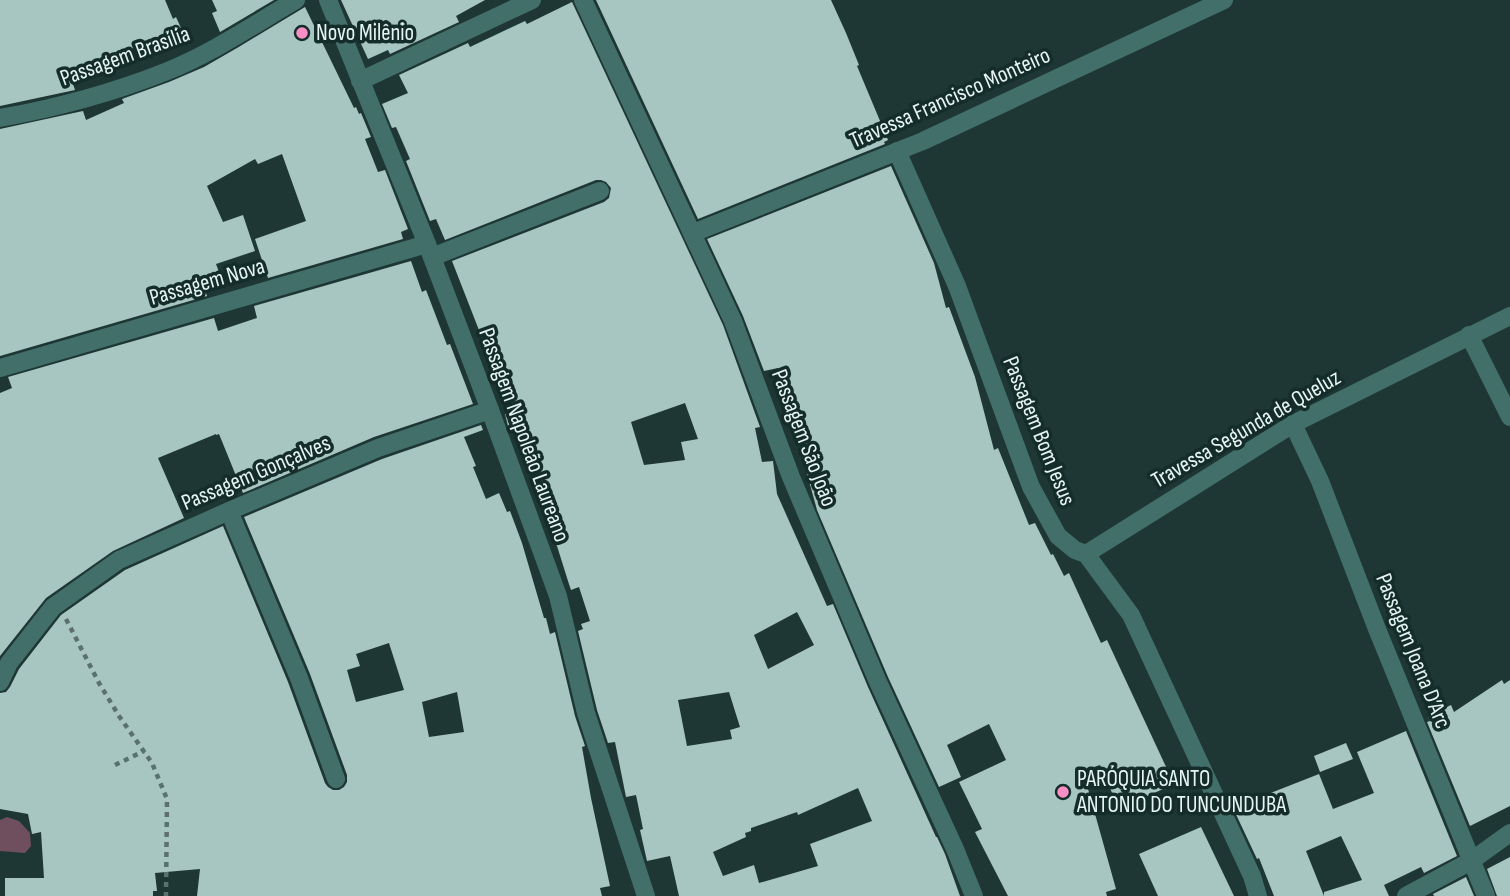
<svg xmlns="http://www.w3.org/2000/svg" width="1510" height="896" viewBox="0 0 1510 896" font-family="'Sofia Sans Condensed',sans-serif">
	<style>
		.green { fill: #6f4f5e }
		.building { fill: #a8c6c1; fill-rule: evenodd }
		.lines { fill: none; stroke-linecap: round; stroke-linejoin: round }
		.path { stroke: #5b716e; stroke-width: 4.5; stroke-dasharray: 5 5; stroke-linecap: butt }
		.minor { stroke: #426f69; stroke-width: 18 }
		.poi-dot { fill: #fa8fc6; stroke: #142d2a; stroke-width: 2.5 }
		.labels { text-anchor: middle; dominant-baseline: central; stroke-width: 7; stroke-linejoin: round; paint-order: stroke }
		.poi-label { font-size: 23px; fill: #e6f5f2; stroke: #142d2a; text-anchor: start }
		.street-label { font-size: 23px; fill: #e6f5f2; stroke: #142d2a }
	</style>
	<rect width="100%" height="100%" fill="#1e3734"/>
	<!-- green -->
	<polygon class="green" points="7,817 19,821 30,833 31,846 25,853 0,851 0,820"/>
	<!-- building -->
	<g class="building">
		<polygon points="0,0 165,0 173,19 176,17 185,37 108,69 107,66 72,81 75,90 0,106"/>
		<polygon points="212,0 274,0 220,32 212,13 217,11"/>
		<polygon points="341,0 485,0 456,16 459,22 390,54 388,50 368,59"/>
		<polygon points="596,0 831,0 846,33 859,65 857,66 888,140 884,142 885,144 698,219"/>
		<path d="M572 2 723 325 760 427 755 428 762 462 773 461 777 494 827 606 833 604 868 687 936 837H937L945 854 960 896H679L670 856 647 861 640 830 643 829 636 795 626 797 615 742 608 743 597 710 578 631 583 629 581 624 590 621 579 587 571 590 568 581 547 514 543 497H545L538 476 525 426 509 430 505 414 515 411 486 342 484 343 452 261 604 202 609 198 611 188 606 182 601 180H596L445 240 436 219 430 221 406 161 410 159 396 127 392 128 382 104 408 93 399 75 468 43 470 47 525 21 527 24ZM685 403 698 439 681 442 685 460 644 465 631 422ZM797 612 814 645 768 669 754 635ZM729 692 740 727 730 730 732 739 687 746 678 700ZM858 788 872 821 810 844 818 866 759 883 754 865 723 876 713 852 746 837 745 833 751 831V828L797 812 798 815Z"/>
		<polygon points="305,7 354,108 356,107 359,114 361,113 371,137 365,139 378,172 385,170 408,229 401,232 403,239 268,278 255,239 306,221 282,154 258,164 255,159 207,186 223,222 243,215 255,251 216,264 222,280 204,287 207,296 0,356 0,129 83,111 86,120 124,103 122,99 169,82 204,67 237,48"/>
		<polygon points="891,166 934,263 946,308 949,307 975,377 994,450 998,448 1029,525 1035,523 1051,555 1053,554 1064,576 1069,573 1101,643 1107,640 1174,784 1119,809 1100,765 1083,771 1116,889 1106,892 1107,896 1008,896 975,832 982,829 959,782 1006,760 989,724 947,745 961,777 939,787 888,677 817,510 778,368 764,371 743,316 707,239"/>
		<polygon points="411,261 422,292 426,290 447,345 450,344 473,404 374,437 243,493 219,434 216,435 216,434 158,458 184,518 113,551 46,598 0,656 0,393 12,388 8,377 214,318 218,331 257,318 254,306"/>
		<path d="M481 425 483 430 464 437 476 466 473 467 486 499 499 493 507 512 510 511 522 543 544 618H546L550 634 555 632 575 716 585 746 582 747 591 798 610 886 600 888 602 896H197L200 869 155 873 157 891H153V896H5V878H44L41 832 32 834 28 814 0 809V693L6 692 10 687 19 669 61 615 125 570 223 526 288 682 325 783 328 787 333 790H339L344 787 347 782V775L310 674 244 517 382 459ZM389 643 404 690 356 702 347 670 360 666 356 654ZM457 692 464 732 429 737 422 702Z"/>
		<polygon points="1502,680 1504,684 1510,680 1510,806 1470,826 1427,722 1430,721 1428,716 1451,705 1454,712"/>
		<polygon points="1406,731 1457,856 1424,873 1421,867 1384,885 1389,896 1324,896 1324,892 1362,880 1341,836 1306,851 1324,896 1274,896 1259,858 1257,859 1233,808 1319,774 1333,809 1374,793 1357,752"/>
		<polygon points="1346,743 1353,759 1320,772 1314,756"/>
		<polygon points="1201,827 1234,896 1158,896 1139,854"/>
		<polygon points="1510,857 1510,896 1497,896 1487,869"/>
		<polygon points="1466,877 1474,896 1434,896 1433,894"/>
	</g>
	<g class="lines">
		<!-- path -->
		<g class="path">
			<polyline points="66,619 99,683 119,716 152,763 167,799 166,896"/>
			<polyline points="115,765 144,751"/>
		</g>
		<!-- minor -->
		<g class="minor">
			<polyline points="328,0 427,244 490,410 558,596 586,713 646,896"/>
			<polyline points="583,0 733,321 791,477 878,682 955,849 974,896"/>
			<polyline points="360,81 532,0"/>
			<path d="M0 118C56 108 112 93 165 72 211 54 253 25 296 0"/>
			<polyline points="897,151 957,286 1031,487 1058,536 1075,550 1086,554 1131,615 1252,876 1258,896"/>
			<polyline points="693,233 923,141 1224,0"/>
			<polyline points="432,257 600,191"/>
			<polyline points="1469,335 1510,417"/>
			<polyline points="0,368 427,244"/>
			<polyline points="1293,424 1320,481 1377,629 1486,896"/>
			<polyline points="229,511 299,678 336,779"/>
			<polyline points="1086,554 1293,424 1510,316"/>
			<polyline points="0,682 9,663 53,607 119,560 229,511 378,448 490,410"/>
			<polyline points="1406,896 1471,861 1510,833"/>
		</g>
	</g>
	<!-- markers -->
	<g class="poi-dot">
		<circle cx="302" cy="33" r="7"/>
		<circle cx="1063" cy="792" r="7"/>
	</g>
	<g class="labels">
		<!-- poi labels -->
		<g class="poi-label">
			<text x="316" y="33">Novo Milênio</text>
			<text x="1077" y="779">PARÓQUIA SANTO<tspan x="1077" dy="26">ANTONIO DO TUNCUNDUBA</tspan></text>
		</g>
		<!-- street labels -->
		<g class="street-label">
			<text transform="translate(125 56) rotate(-20)">Passagem Brasília</text>
			<text transform="translate(950 98) rotate(-24)">Travessa Francisco Monteiro</text>
			<text transform="translate(207 282) rotate(-16)">Passagem Nova</text>
			<text transform="translate(1246 429) rotate(-30)">Travessa Segunda de Queluz</text>
			<text transform="translate(1039 431) rotate(68)">Passagem Bom Jesus</text>
			<text transform="translate(524 435) rotate(70)">Passagem Napoleão Laureano</text>
			<text transform="translate(804 438) rotate(69)">Passagem São João</text>
			<text transform="translate(256 473) rotate(-23)">Passagem Gonçalves</text>
			<text transform="translate(1413 651) rotate(68)">Passagem Joana D’Arc</text>
		</g>
	</g>
</svg>
